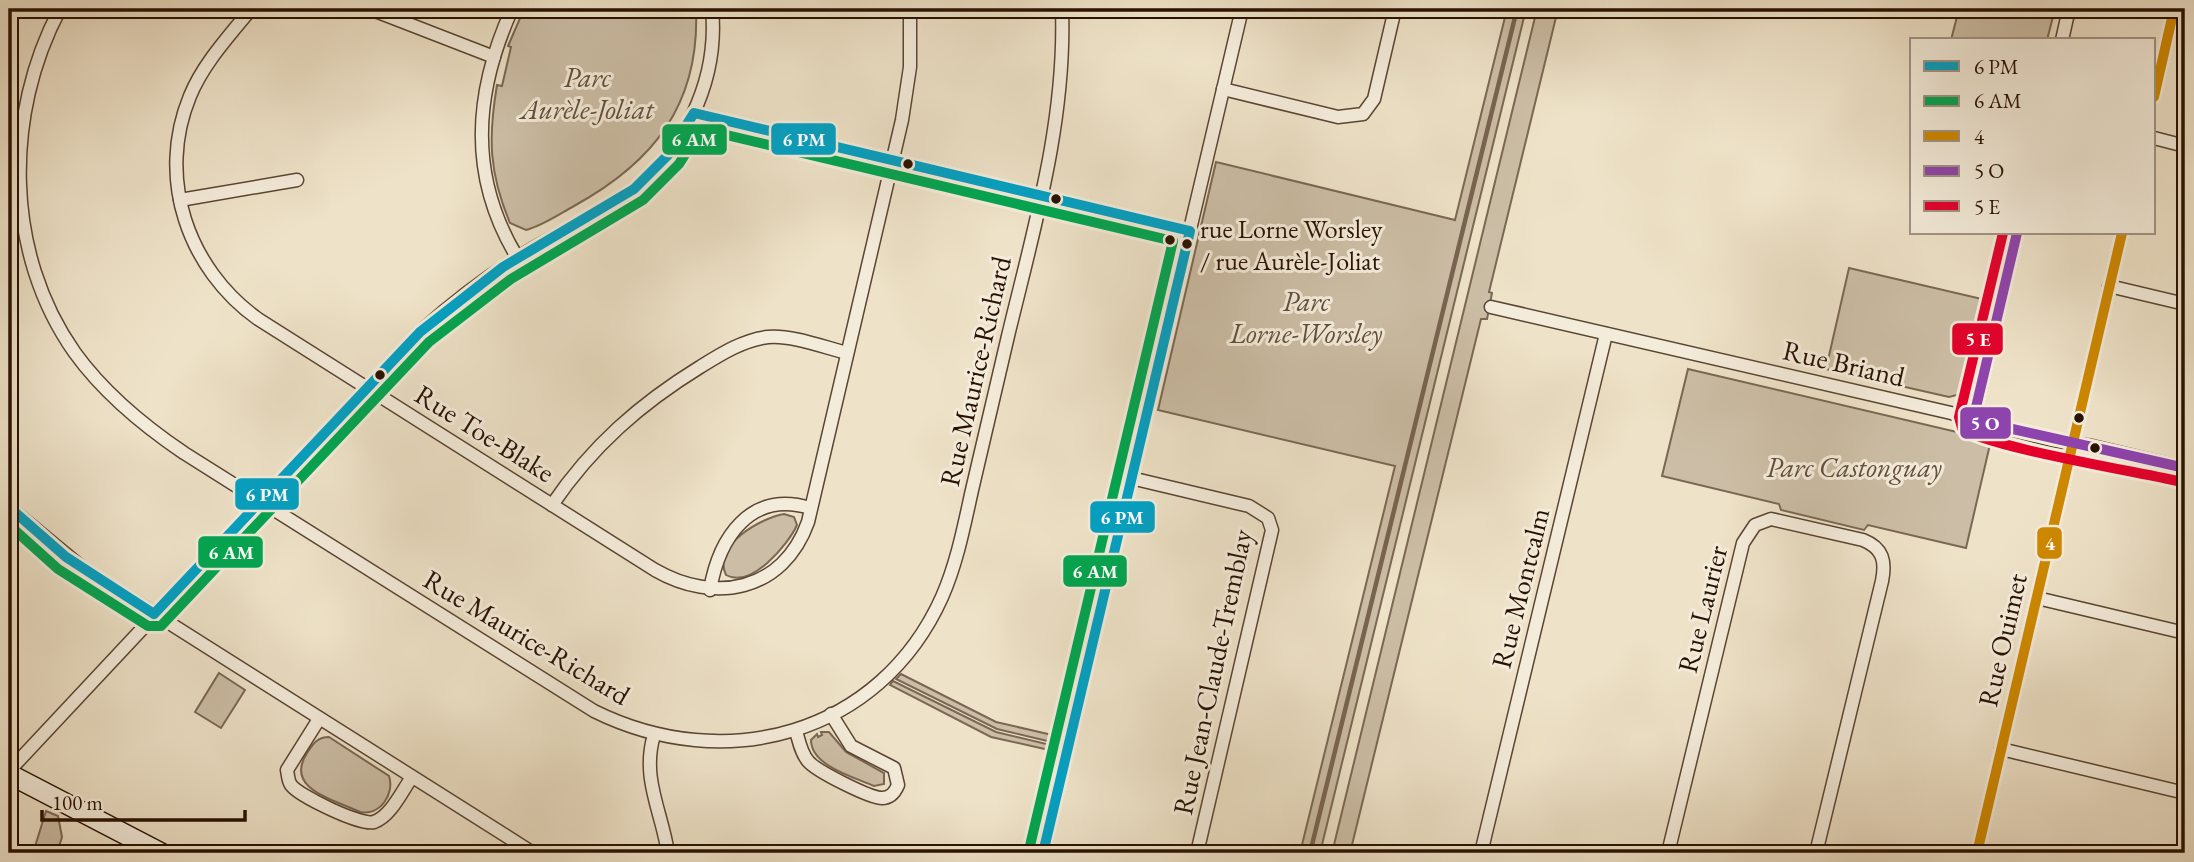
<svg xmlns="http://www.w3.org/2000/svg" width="2194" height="862" viewBox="0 0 2194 862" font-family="'EB Garamond',serif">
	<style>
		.green { fill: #ccbea6; stroke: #7a6854; stroke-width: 2 }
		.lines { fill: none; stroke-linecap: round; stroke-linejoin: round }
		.stream { stroke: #776450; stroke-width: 4.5 }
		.street-casing { stroke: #5a4533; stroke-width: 15 }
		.secondary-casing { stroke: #281101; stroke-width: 22 }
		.street { stroke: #f4ecdb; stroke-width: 12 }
		.secondary { stroke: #f4ecdb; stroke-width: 19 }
		.bus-1-casing { stroke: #f4ecdb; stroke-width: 16 }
		.bus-2-casing { stroke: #f4ecdb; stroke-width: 16 }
		.bus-3-casing { stroke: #f4ecdb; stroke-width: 16 }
		.bus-4-casing { stroke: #f4ecdb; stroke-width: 16 }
		.bus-5-casing { stroke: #f4ecdb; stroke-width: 16 }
		.bus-1 { stroke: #02a1c4; stroke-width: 10 }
		.bus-2 { stroke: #00a651; stroke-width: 10 }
		.bus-3 { stroke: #ce8800; stroke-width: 10 }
		.bus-4 { stroke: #8e44ad; stroke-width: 10 }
		.bus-5 { stroke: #e4002b; stroke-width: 10 }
		.bus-dot { fill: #281101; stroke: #f4ecdb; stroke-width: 2.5 }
		.labels { text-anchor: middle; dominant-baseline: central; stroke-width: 6; stroke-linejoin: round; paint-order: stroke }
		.bus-label { font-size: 26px; fill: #281101; stroke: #f4ecdb; text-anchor: start }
		.park-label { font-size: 28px; font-style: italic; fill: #614e3b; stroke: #f4ecdb }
		.street-label { font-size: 28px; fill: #281101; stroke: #f4ecdb }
		.line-badge { stroke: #f4ecdb; stroke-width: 2.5 }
		.badge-label { font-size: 19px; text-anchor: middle; font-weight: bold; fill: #fff }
	</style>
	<rect width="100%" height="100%" fill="#eee2c8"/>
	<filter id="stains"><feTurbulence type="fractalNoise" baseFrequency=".00286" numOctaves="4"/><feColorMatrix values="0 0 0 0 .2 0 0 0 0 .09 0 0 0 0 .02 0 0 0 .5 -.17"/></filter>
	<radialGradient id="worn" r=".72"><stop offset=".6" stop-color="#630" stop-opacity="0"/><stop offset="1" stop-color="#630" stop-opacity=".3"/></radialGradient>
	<!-- green -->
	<g class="green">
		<path d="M524 9H696C700 104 654 162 574 206 558 215 542 226 526 230L510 223C489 173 488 138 497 85L502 86 511 47 508 46Z"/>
		<polygon points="1507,9 1526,9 1320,853 1300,853 1395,466 1158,410 1216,162 1455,220"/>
		<polygon points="1537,9 1558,9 1489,292 1492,293 1487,319 1481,319 1350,853 1332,853"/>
		<polygon points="1959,9 2055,9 2047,40 1951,40"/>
		<polygon points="1849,268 1986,300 1966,385 1961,394 1949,397 1826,369"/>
		<polygon points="1688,369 1991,440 1966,548 1868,525 1864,530 1781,510 1779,504 1662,476"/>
		<path d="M784 514 794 517 797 525C788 545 751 589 726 575 712 545 761 518 784 514Z"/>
		<polygon points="219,673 245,690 221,728 195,712"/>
		<polygon points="901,674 996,722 1061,737 1060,744 997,729 896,679"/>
		<polygon points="893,681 996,732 1059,747 1058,752 991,737 890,685"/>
		<path d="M821 732H829L846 752 884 773V784L874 786C854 777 811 766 811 740L817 734 818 737 822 735Z"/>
		<path d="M329 737 389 776C395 794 380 816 360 812 333 799 284 789 307 753 313 744 317 737 329 737Z"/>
		<polygon points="46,811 58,816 62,837 57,853 33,853"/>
	</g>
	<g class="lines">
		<!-- stream -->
		<polyline class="stream" points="1310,853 1517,9"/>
		<!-- street casing -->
		<g class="street-casing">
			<g id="street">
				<path d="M60 9C4 114 4 253 75 353 104 393 144 426 184 453L594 711C725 776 880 735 942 597 957 563 964 526 972 490 984 439 996 387 1008 336 1034 228 1066 121 1062 9"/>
				<path d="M251 9C229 36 203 64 190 96 156 178 188 269 258 319L655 570C714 604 783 592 808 522L902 120 910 67V9"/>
				<polyline points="370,9 494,57"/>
				<path d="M512 9C474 93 468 176 517 257"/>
				<polyline points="2062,40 2069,9"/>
				<polyline points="1223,89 1338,117 1363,114 1374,99 1395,9"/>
				<polyline points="2154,97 2174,9"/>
				<polyline points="694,113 1190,231"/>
				<polyline points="2154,138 2185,146"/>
				<polyline points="180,200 297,180"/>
				<polyline points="2109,286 2185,304"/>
				<polyline points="1491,307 1951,413 2052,440 2092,446 2185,468"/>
				<polyline points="1973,420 2017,233"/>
				<polyline points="1131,478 1249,506 1268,518 1272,530 1197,853"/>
				<path d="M552 505C592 446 640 404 700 367 721 354 743 340 768 337 793 335 823 347 847 353"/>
				<polyline points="9,507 84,569 533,853"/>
				<path d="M710 590C719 538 750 490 810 508"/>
				<polyline points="2037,598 2185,633"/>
				<path d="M319 719 287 770C288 775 288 781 291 785 299 796 361 826 374 822 391 816 402 791 412 777"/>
				<path d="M796 731C799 741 801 753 808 761 816 771 870 798 882 798 891 798 895 792 898 785L894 768 851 746 831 714"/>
				<path d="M654 735C641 778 662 812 668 853"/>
				<polyline points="2001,749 2185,793"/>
				<path d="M9 771 420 332C450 305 482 280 517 258 551 236 589 220 623 197 683 155 719 82 712 9"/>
				<polyline points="1043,853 1242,9"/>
				<polyline points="1481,853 1606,334"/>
				<path d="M1668 853 1743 543 1755 525 1771 519 1863 540C1883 548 1886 561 1882 581L1816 853"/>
				<polyline points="1977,853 2122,233"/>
			</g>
		</g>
		<!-- secondary casing -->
		<g class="secondary-casing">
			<polyline id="secondary" points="9,774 161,853"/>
		</g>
		<!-- street -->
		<use href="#street" class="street"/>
		<!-- secondary -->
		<use href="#secondary" class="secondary"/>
		<!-- bus-1 casing -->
		<g class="bus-1-casing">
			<polyline id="bus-1" points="9,507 66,557 154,614 420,332 503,267 634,189 668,155 694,113 1190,231 1043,853"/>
		</g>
		<!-- bus-2 casing -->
		<g class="bus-2-casing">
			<polyline id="bus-2" points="9,525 58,569 148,626 161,626 429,342 511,279 643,200 679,164 701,129 1173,241 1029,850"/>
		</g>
		<!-- bus-3 casing -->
		<g class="bus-3-casing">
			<g id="bus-3">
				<polyline points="2154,97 2174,9"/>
				<polyline points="1977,853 2122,233"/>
			</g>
		</g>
		<!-- bus-4 casing -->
		<g class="bus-4-casing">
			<polyline id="bus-4" points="2017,233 1973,420 2185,468"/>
		</g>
		<!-- bus-5 casing -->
		<g class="bus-5-casing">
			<path id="bus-5" d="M2003 233 1959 417 1962 428C1981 446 2145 473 2182 482"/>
		</g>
		<!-- bus-1 -->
		<use href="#bus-1" class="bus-1"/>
		<!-- bus-2 -->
		<use href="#bus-2" class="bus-2"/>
		<!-- bus-3 -->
		<use href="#bus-3" class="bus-3"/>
		<!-- bus-4 -->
		<use href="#bus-4" class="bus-4"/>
		<!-- bus-5 -->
		<use href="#bus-5" class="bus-5"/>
	</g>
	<!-- markers -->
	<g class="bus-dot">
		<circle cx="908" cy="164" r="6"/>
		<circle cx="1056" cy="199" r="6"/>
		<circle cx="1170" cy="240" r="6"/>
		<circle cx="1187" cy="244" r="6"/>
		<circle cx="380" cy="375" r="6"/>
		<circle cx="2079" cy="418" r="6"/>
		<circle cx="2095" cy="448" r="6"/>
	</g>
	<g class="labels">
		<!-- bus labels -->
		<g class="bus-label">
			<text x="1200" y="229">rue Lorne Worsley<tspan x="1200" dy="32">/ rue Aurèle-Joliat</tspan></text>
		</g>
		<!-- park labels -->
		<g class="park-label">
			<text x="587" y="77">Parc<tspan x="587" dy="32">Aurèle-Joliat</tspan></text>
			<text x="1306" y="301">Parc<tspan x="1306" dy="32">Lorne-Worsley</tspan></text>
			<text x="1854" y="467">Parc Castonguay</text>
		</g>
		<!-- street labels -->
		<g class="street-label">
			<text transform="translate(1844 363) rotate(13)">Rue Briand</text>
			<text transform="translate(975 371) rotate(-77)">Rue Maurice-Richard</text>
			<text transform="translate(485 433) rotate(32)">Rue Toe-Blake</text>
			<text transform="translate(1520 588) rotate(-76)">Rue Montcalm</text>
			<text transform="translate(1702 609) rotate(-76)">Rue Laurier</text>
			<text transform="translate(527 637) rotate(31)">Rue Maurice-Richard</text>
			<text transform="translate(2002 640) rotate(-77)">Rue Ouimet</text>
			<text transform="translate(1212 672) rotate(-78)">Rue Jean-Claude-Tremblay</text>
		</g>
	</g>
	<g class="line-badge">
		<rect x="770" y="122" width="67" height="34" rx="7" fill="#02a1c4"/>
		<rect x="661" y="123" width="67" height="33" rx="7" fill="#00a651"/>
		<rect x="1951" y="322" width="53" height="34" rx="7" fill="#e4002b"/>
		<rect x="1959" y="406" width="53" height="34" rx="7" fill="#8e44ad"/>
		<rect x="234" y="477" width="66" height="34" rx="7" fill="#02a1c4"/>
		<rect x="1089" y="500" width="67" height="34" rx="7" fill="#02a1c4"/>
		<rect x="2036" y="526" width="27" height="34" rx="7" fill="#ce8800"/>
		<rect x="197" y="535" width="67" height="34" rx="7" fill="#00a651"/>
		<rect x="1062" y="554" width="66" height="34" rx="7" fill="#00a651"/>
	</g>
	<g class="badge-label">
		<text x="804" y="146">6 PM</text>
		<text x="694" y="146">6 AM</text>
		<text x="1978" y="346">5 E</text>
		<text x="1985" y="430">5 O</text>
		<text x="267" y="501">6 PM</text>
		<text x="1122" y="524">6 PM</text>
		<text x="2050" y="550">4</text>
		<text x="231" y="559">6 AM</text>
		<text x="1095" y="578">6 AM</text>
	</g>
	<!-- margin -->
	<rect width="2194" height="862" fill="none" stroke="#eee2c8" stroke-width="35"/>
	<rect x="10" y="10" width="2173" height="841" fill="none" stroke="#281101" stroke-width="3.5"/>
	<rect x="18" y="18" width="2159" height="827" fill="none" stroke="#281101" stroke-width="2"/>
	<!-- legend -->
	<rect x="1910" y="38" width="245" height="196" fill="#f4ecdb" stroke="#a29484" stroke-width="2"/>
	<rect x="1924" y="61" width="35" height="10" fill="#02a1c4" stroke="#a29484" stroke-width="2"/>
	<text x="1974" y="74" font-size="21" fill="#281101">6 PM</text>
	<rect x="1924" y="96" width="35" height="10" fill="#00a651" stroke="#a29484" stroke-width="2"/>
	<text x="1974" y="108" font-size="21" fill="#281101">6 AM</text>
	<rect x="1924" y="131" width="35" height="10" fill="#ce8800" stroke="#a29484" stroke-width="2"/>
	<text x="1974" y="144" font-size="21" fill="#281101">4</text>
	<rect x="1924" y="166" width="35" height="10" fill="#8e44ad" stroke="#a29484" stroke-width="2"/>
	<text x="1974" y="178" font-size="21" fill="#281101">5 O</text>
	<rect x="1924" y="201" width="35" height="10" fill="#e4002b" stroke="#a29484" stroke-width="2"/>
	<text x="1974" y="214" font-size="21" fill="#281101">5 E</text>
	<!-- scale -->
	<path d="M42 810v10h203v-10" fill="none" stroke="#281101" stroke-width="3.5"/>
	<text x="52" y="810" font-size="21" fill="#281101" stroke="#f4ecdb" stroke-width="5" paint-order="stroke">100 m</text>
	<rect width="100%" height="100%" filter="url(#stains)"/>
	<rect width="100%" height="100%" fill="url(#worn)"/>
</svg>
